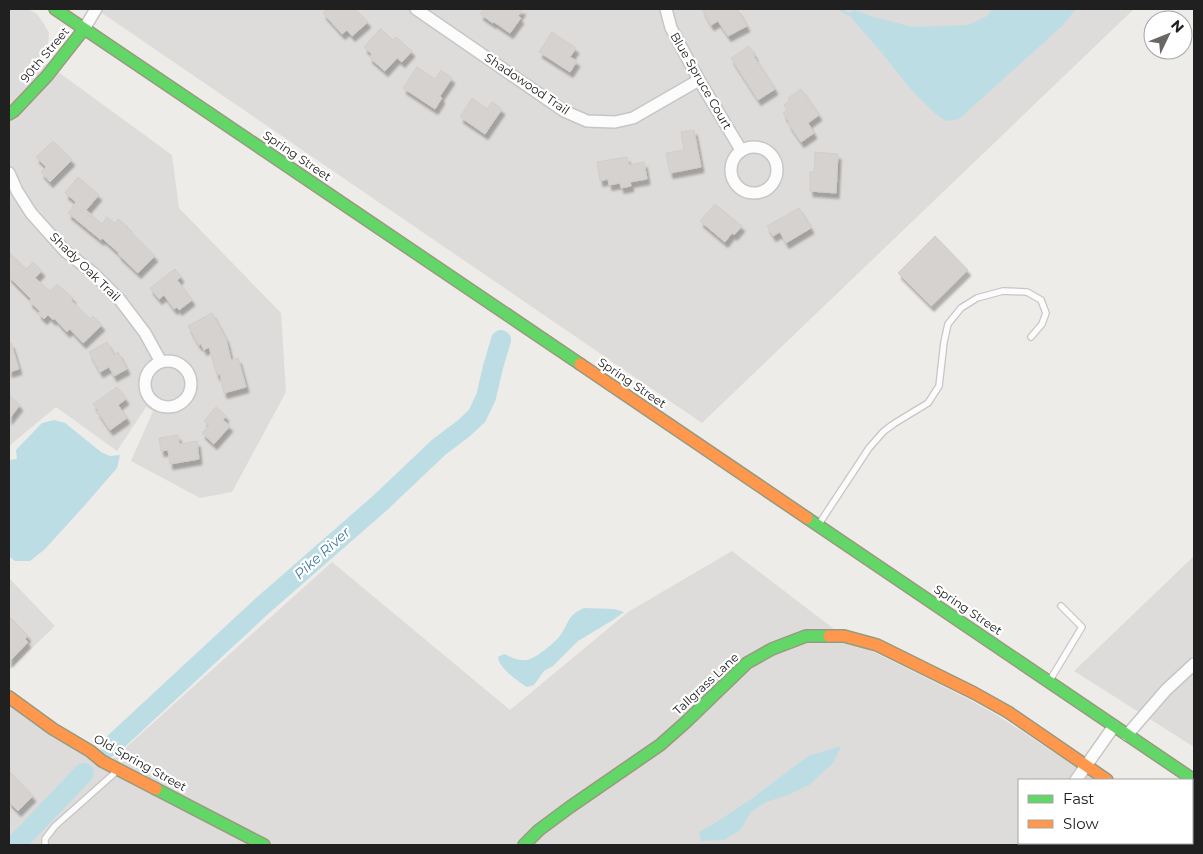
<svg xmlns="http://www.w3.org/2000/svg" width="1203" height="854" font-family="Montserrat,sans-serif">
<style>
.residential{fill:#dddcda}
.water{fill:#bbdde3}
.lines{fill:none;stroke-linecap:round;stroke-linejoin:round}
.stream{stroke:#bbdde3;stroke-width:3}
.river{stroke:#bbdde3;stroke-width:20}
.building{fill:#d5d2d0;stroke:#d1cdca;filter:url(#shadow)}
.lane-casing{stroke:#c7c6c5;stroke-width:8}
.street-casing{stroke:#c7c6c5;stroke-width:14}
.fast-casing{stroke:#99997f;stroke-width:14}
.slow-casing{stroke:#99997f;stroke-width:14}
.lane{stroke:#fcfcfc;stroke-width:5.5}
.street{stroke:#fcfcfc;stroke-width:11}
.fast{stroke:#63d668;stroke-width:11}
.slow{stroke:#ff974d;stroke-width:11}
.labels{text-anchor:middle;stroke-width:4.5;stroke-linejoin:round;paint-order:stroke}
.street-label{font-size:12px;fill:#202020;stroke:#fff}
.water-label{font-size:14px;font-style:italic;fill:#4279a4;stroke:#fff}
</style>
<defs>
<filter id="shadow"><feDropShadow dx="3" dy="5.5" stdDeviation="1" flood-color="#0004"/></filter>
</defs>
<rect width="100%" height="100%" fill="#eeece9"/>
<!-- residential -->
<path class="residential" d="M9,9H28L37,14L44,24L49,33L48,43L39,58L172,155L179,208L281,313L286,392L232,492L200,498L131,461L153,411L146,407L117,451L56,407L9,446Z
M96,9H1134L702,423Z
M732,551L855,645L872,651L966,698L997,715L1095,780H1019V843H1188L1192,845H9V704L103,768L332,562L510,710L628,612Z
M1194,556V747L1074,671Z
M9,578L55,626L9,670Z"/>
<!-- water -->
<path class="water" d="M993,9H1076L1062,26L959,119L946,121L932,111L908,86L882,53L848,14L855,10L874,17L912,27L968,25L987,16Z
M54,420L65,423L101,452L110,456L120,455L117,468L85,505L45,549L30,561H15L9,556V460L17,459L16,450L42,423Z
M584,608L614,609L624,612L613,620L578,641L553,666L544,671L534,685L527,687C517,681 499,668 498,657L504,654C510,657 519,661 527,660C536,658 553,644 559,637C570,623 566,616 584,608Z
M841,746L833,763L809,785L788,795L766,802L751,812L740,830L724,840L701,841L699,832L717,822L750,800L808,756Z"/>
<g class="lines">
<!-- stream -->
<path class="stream" d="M840,9L848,14"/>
<!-- river -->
<path class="river" d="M110,747L262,606L380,503L439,447L463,429L477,416L486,397L493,367L501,340
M15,845L84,773"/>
</g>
<!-- building -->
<path class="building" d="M328,9H355L368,22L352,36L347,30L342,34L323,13Z
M484,9H523L518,16L521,18L510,33L494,22L493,23L480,14Z
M702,9H737L747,26L728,36L718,21L711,25Z
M381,28V29L393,40L396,37L412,51L402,62L397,58L385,71L369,57L372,54L364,47Z
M552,32L576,48L570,57L577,61L570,72L539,52Z
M749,46L755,56L754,57L775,89L758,100L731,58Z
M417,67L435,79L441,70L452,78L440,96L442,98L435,109L403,88Z
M801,89L819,115L808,123L814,133L801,142L788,123L789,122L783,113L787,110L784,105L790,100L788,98Z
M472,98L487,109L492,102L502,109L485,134L460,117Z
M694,130L701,167L670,173L666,153L684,150L681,132Z
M53,141L72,160L50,182L41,172L46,167L36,157Z
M815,152L838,154L836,193L810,191V172H814Z
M627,157L629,165L644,162L647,179L630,182L631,186L621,188L620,183L609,185L608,179L600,181L597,162Z
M78,177L99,195L86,210L102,224L107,217L115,224L118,219L128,227L127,228L155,256L138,273L118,254L119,253L102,238L101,240L68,213L76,202L65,193Z
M715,204L742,226L734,235L732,233L725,242L700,221Z
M799,208L811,228L786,243L780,232L773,236L767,226Z
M935,236L968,270L931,306L898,273Z
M9,252L26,269L33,262L42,271L35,278L50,291L57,284L73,298L71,300L90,319L93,316L102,325L83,343L70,329L67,332L54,318L53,320L48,315L44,319L38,313L40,311L29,301L31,299L9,277Z
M175,269L181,277L177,280L192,300L179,310L177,307L174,309L164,295L159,299L150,288Z
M212,313L226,339L231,360L238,358L246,387L224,393L220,374L217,375L209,347L204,350L201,344L199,345L188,326Z
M107,342L114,355L118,352L127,369L114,376L109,367L100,372L89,352Z
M9,343H11L19,369L9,372Z
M117,387L126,399L118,405L127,418L110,430L97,411L98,410L93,404Z
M9,395L20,405L9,419Z
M216,407L226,416L223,420L230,426L214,444L202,433L209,425L204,421Z
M178,435L179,444L197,441L199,459L170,464L168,450L161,451L159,438Z
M9,616L28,636L25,639L28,642L9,662Z
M9,771L33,796L18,811L9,802Z"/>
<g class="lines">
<defs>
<path id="lane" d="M819,524L869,448L884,431L895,423L928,403L939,386L944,342L948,324L961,308L977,298L1003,291L1027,292L1041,300L1046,313L1042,324L1031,337
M1050,680L1082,627L1061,606
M45,845V839L55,826L117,771"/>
<path id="street" d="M416,9L564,111L587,121L615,122L633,118L699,80
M666,9L671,28L699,80L741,150
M84,29L96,9
M731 170a23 23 0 1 1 46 0a23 23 0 1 1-46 0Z
M9,173L17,191L31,213L66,252L92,272L120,300L145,333L161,362
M145 384a23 23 0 1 1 46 0a23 23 0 1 1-46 0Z
M1127,735L1166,690L1194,664
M1076,780L1114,726
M1192,838L1194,840
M1031,845L1033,843"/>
<path id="fast" d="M55,9L580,364
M9,114L14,111L47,76L84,29
M807,518L1194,780
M156,789L264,845
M524,845L539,830L570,807L660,745L686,722L747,663L772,649L806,636H829"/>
<path id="slow" d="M580,364L807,518
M829,636H844L877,645L974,693L1008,712L1107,780
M9,697L53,729L90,751L102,761L156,789"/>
</defs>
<!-- lane casing -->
<use href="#lane" class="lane-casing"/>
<!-- street casing -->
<use href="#street" class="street-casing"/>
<!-- fast casing -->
<use href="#fast" class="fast-casing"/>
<!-- slow casing -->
<use href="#slow" class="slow-casing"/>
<!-- lane -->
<use href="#lane" class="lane"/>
<!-- street -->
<use href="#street" class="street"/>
<!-- fast -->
<use href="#fast" class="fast"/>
<!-- slow -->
<use href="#slow" class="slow"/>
</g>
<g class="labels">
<!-- street labels -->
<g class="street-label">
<text transform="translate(45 55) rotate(-50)" y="4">90th Street</text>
<text transform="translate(701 81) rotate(60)" y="4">Blue Spruce Court</text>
<text transform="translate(527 84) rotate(34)" y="4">Shadowood Trail</text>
<text transform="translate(297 156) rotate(34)" y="4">Spring Street</text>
<text transform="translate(85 267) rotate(44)" y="4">Shady Oak Trail</text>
<text transform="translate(632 383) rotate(34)" y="4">Spring Street</text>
<text transform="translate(968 610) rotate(34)" y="4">Spring Street</text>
<text transform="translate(706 684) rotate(-43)" y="4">Tallgrass Lane</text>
<text transform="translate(140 763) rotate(29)" y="4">Old Spring Street</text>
</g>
<!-- water labels -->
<g class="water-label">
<text transform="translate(322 553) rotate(-42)" y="5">Pike River</text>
</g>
</g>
<!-- border -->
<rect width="1203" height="854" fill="none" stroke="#202020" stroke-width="20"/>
<!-- legend -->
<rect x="1018" y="779" width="175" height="65" fill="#ffffff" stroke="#a6a6a6"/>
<rect x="1028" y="795" width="25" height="8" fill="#63d668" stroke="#a6a6a6"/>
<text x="1063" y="804" font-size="15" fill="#202020">Fast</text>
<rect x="1028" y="820" width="25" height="8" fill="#ff974d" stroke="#a6a6a6"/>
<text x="1063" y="829" font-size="15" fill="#202020">Slow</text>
<!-- north arrow -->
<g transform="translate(1168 35) rotate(47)"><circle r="24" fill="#ffffff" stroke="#a6a6a6"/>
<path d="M0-4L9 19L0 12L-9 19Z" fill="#686766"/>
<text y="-8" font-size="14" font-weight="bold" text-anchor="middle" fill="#202020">N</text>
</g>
</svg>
